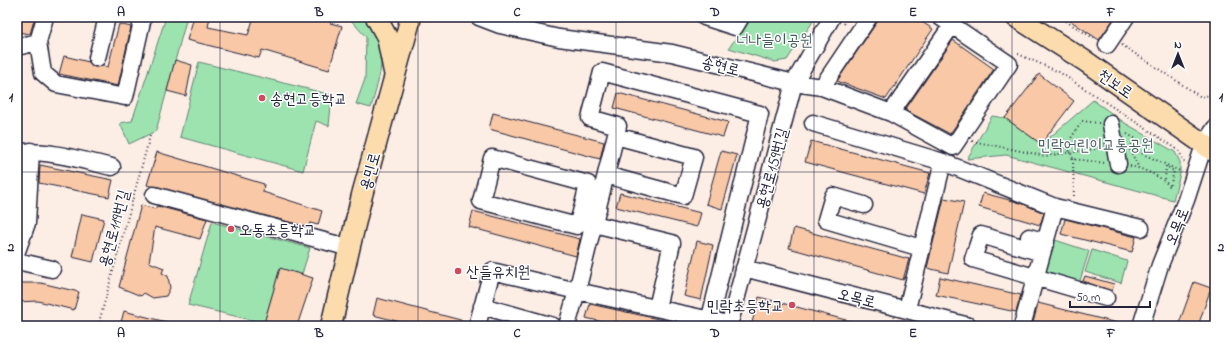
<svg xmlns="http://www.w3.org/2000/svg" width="1232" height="343" font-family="'Indie Flower','Poor Story',sans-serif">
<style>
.green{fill:#9de3af;stroke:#608275}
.building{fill:#f8c8a7;stroke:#22223b}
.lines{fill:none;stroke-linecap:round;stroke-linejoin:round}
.minor-casing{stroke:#22223b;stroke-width:19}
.major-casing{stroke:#22223b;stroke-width:23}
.path{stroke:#22223b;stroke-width:2;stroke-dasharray:1 3;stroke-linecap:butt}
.minor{stroke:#fff;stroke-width:16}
.major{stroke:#fcdcac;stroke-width:20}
.grid{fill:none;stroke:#22223b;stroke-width:1;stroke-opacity:0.55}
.poi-dot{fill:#d1495b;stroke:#fff;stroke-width:1.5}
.labels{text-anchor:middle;stroke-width:3;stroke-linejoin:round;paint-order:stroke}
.park-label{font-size:16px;fill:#475c5e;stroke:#fff}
.street-label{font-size:16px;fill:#22223b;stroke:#fff}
.poi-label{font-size:16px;fill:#22223b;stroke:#fff;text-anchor:start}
.neatline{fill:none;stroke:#22223b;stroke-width:1.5}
.grid-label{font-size:13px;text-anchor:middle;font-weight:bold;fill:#22223b}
</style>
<rect width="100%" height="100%" fill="#fdeee5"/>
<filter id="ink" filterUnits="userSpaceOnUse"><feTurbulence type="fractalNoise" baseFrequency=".025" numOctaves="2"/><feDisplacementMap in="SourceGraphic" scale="8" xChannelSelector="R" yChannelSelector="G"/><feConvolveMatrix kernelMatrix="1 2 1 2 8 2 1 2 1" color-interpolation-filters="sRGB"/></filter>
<g filter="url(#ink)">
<!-- green -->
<path class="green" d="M166,17H187L156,131L129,144L120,123L132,121Z
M348,17H365C393,40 379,78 371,108L356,104L365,79L366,37Z
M750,17H816L787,60L775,62L729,48Z
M199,62L332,95L329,126L316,121L303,171L180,137Z
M1093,100L1125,123L1175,152L1180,162V174L1173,200L1006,155L967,159L992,116L1005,118L1042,144Z
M212,222L310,248L302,274L280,269L264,323L188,305Z
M1052,239L1089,251L1079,284L1041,273Z
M1092,250L1127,261L1121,283L1085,272Z"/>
<!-- building -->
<path class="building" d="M17,17H35L30,34L17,32Z
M194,17H210L208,27L248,35L254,17H276L291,20L292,17H331L330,23L342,26L329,70L262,50L259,58L187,40Z
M878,17H914L933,29L886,99L837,81L877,22Z
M1065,17H1115L1099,40Z
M119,24L131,27L118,86L59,74L64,56L89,62L94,67L102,66L108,67Z
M953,40L994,69L950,134L905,110Z
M175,60L192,65L186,96L167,91Z
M1039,74L1074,101L1041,144L1005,118Z
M618,93L728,122L723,137L614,108Z
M493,113L604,142L600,159L489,129Z
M811,141L930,173L924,194L805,162Z
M721,151L737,155L722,209L706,204Z
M157,152L264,184L263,192L322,211L318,225L310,223L308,227L147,185Z
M40,165L113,180L109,197L39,183Z
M620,193L701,213L697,227L616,207Z
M983,193L1021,203L1044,213L1040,225L979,207Z
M944,198L964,202L948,273L927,268Z
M141,205L155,209L157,206L207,219L200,239L155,227L149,262L164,268L162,273L168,276L170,288L166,296L153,298L144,293L141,296L119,287Z
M473,211L580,239L576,256L469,227Z
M82,214L104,219L93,262L72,257Z
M1065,219L1136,237L1132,252L1061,234Z
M794,228L909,259L903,280L789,248Z
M697,241L713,245L701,300L684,296Z
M280,268L313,278L297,326H273L264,323Z
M1085,276L1114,284L1112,291L1083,281Z
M940,277L1021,295L1016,312L936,295Z
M1194,282L1211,288L1198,326H1178Z
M17,283H41L79,292L74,310L38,301L17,302Z
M759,297L857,323V326H751Z
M377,298L468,322V326H416L373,315Z
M1038,303L1117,323L1116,326H1046L1033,323Z
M590,304L676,323L675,326H619L586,318Z
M124,311L170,323V326H120Z"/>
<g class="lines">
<defs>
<path id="minor" d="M45,17L38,42L43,73L56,84L125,97L143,17
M479,17L500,25L559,38L672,53L794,83L822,87L891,113L953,147L1009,64L940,17
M704,17L735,27L741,17
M1107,45L1126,17
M17,47L38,42
M97,58L107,17
M822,87L869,17
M891,113L952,25
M813,123L943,162L1055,207L1022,326
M1111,124L1118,164
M17,152C49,150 81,160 112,167
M606,175L683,196L694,157L616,136
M154,195L350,248
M583,205L588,184L492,158L481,201L577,226L583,205L598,209
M864,205L833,196L826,220L921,248
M1055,207L1141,228
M594,224L672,243L657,308
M1029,237L1046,242
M17,251L27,223L31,151
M1042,253L981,235L973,259L1106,298
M17,261L52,269
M744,268L969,326
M482,306L553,326
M907,309L943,162
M477,326L492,271L577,291L618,126L590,118L602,72L760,114L708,326
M567,326L577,291L720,322
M729,326L794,83L832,17
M1141,326L1160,265L1186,200L1204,145L1215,128"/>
<path id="major" d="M376,17L387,37L394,72
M1016,17L1085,61L1215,152
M331,326L362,195L411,17"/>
</defs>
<!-- minor casing -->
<use href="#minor" class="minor-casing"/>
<!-- major casing -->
<use href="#major" class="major-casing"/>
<!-- path -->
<path class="path" d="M1059,17L1095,39
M844,24L849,17
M1122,45L1201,97L1210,95L1215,87
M1018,54L1059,72L1171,145L1179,151L1184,162
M1099,123L1082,121L1066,146L1071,153L1073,159L1106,163
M1127,134L1138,140L1128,147L1182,172
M972,141L1045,156L1102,148
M1130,150L1139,168
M1073,159L1074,198
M1130,166C1144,169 1161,176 1170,187L1174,171L1166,166L1165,180
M1211,176H1215
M98,326L150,136"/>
<!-- minor -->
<use href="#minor" class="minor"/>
<!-- major -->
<use href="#major" class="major"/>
</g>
</g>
<!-- grid -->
<path class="grid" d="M220,17V326M418,17V326M616,17V326M814,17V326M1012,17V326M17,172H1215"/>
<!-- markers -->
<g class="poi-dot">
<circle cx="262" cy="98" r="4"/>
<circle cx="231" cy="229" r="4"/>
<circle cx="458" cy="271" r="4"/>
<circle cx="792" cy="305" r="4"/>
</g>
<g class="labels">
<!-- park labels -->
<g class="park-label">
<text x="774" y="45">너나들이공원</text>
<text x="1096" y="150">민락어린이교통공원</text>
</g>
<!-- street labels -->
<g class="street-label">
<text transform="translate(721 65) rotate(14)" y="6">송현로</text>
<text transform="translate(1116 83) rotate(35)" y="6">천보로</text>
<text transform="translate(771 168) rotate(-75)" y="6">용현로159번길</text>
<text transform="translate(369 171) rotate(-74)" y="6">용민로</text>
<text transform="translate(1176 226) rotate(-68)" y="6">오목로</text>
<text transform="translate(113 228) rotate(-75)" y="6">용현로119번길</text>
<text transform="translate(857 297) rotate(14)" y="6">오목로</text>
</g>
<!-- poi labels -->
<g class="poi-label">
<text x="270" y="104">송현고등학교</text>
<text x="239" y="235">오동초등학교</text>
<text x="466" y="277">산들유치원</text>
<text x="784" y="311" text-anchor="end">민락초등학교</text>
</g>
</g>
<!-- margin -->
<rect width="1232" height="343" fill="none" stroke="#fff" stroke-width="44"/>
<!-- north arrow -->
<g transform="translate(1178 54)" stroke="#ffffff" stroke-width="3" paint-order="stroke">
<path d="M0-3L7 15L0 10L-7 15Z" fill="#22223b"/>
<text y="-6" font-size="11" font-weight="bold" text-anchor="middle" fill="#22223b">N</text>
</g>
<!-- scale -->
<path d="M1070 301v6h80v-6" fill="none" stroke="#22223b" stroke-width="2"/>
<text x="1076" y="301" font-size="12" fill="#22223b" stroke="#ffffff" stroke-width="3" paint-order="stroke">50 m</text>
<rect x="22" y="22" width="1188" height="299" class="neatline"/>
<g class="grid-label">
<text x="121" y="16">A</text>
<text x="319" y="16">B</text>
<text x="517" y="16">C</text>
<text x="715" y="16">D</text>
<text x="913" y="16">E</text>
<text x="1111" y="16">F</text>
<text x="11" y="101">1</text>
<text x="1221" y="101">1</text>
<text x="11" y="251">2</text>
<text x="1221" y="251">2</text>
<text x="121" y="337">A</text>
<text x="319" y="337">B</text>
<text x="517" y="337">C</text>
<text x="715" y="337">D</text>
<text x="913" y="337">E</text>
<text x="1111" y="337">F</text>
</g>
</svg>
